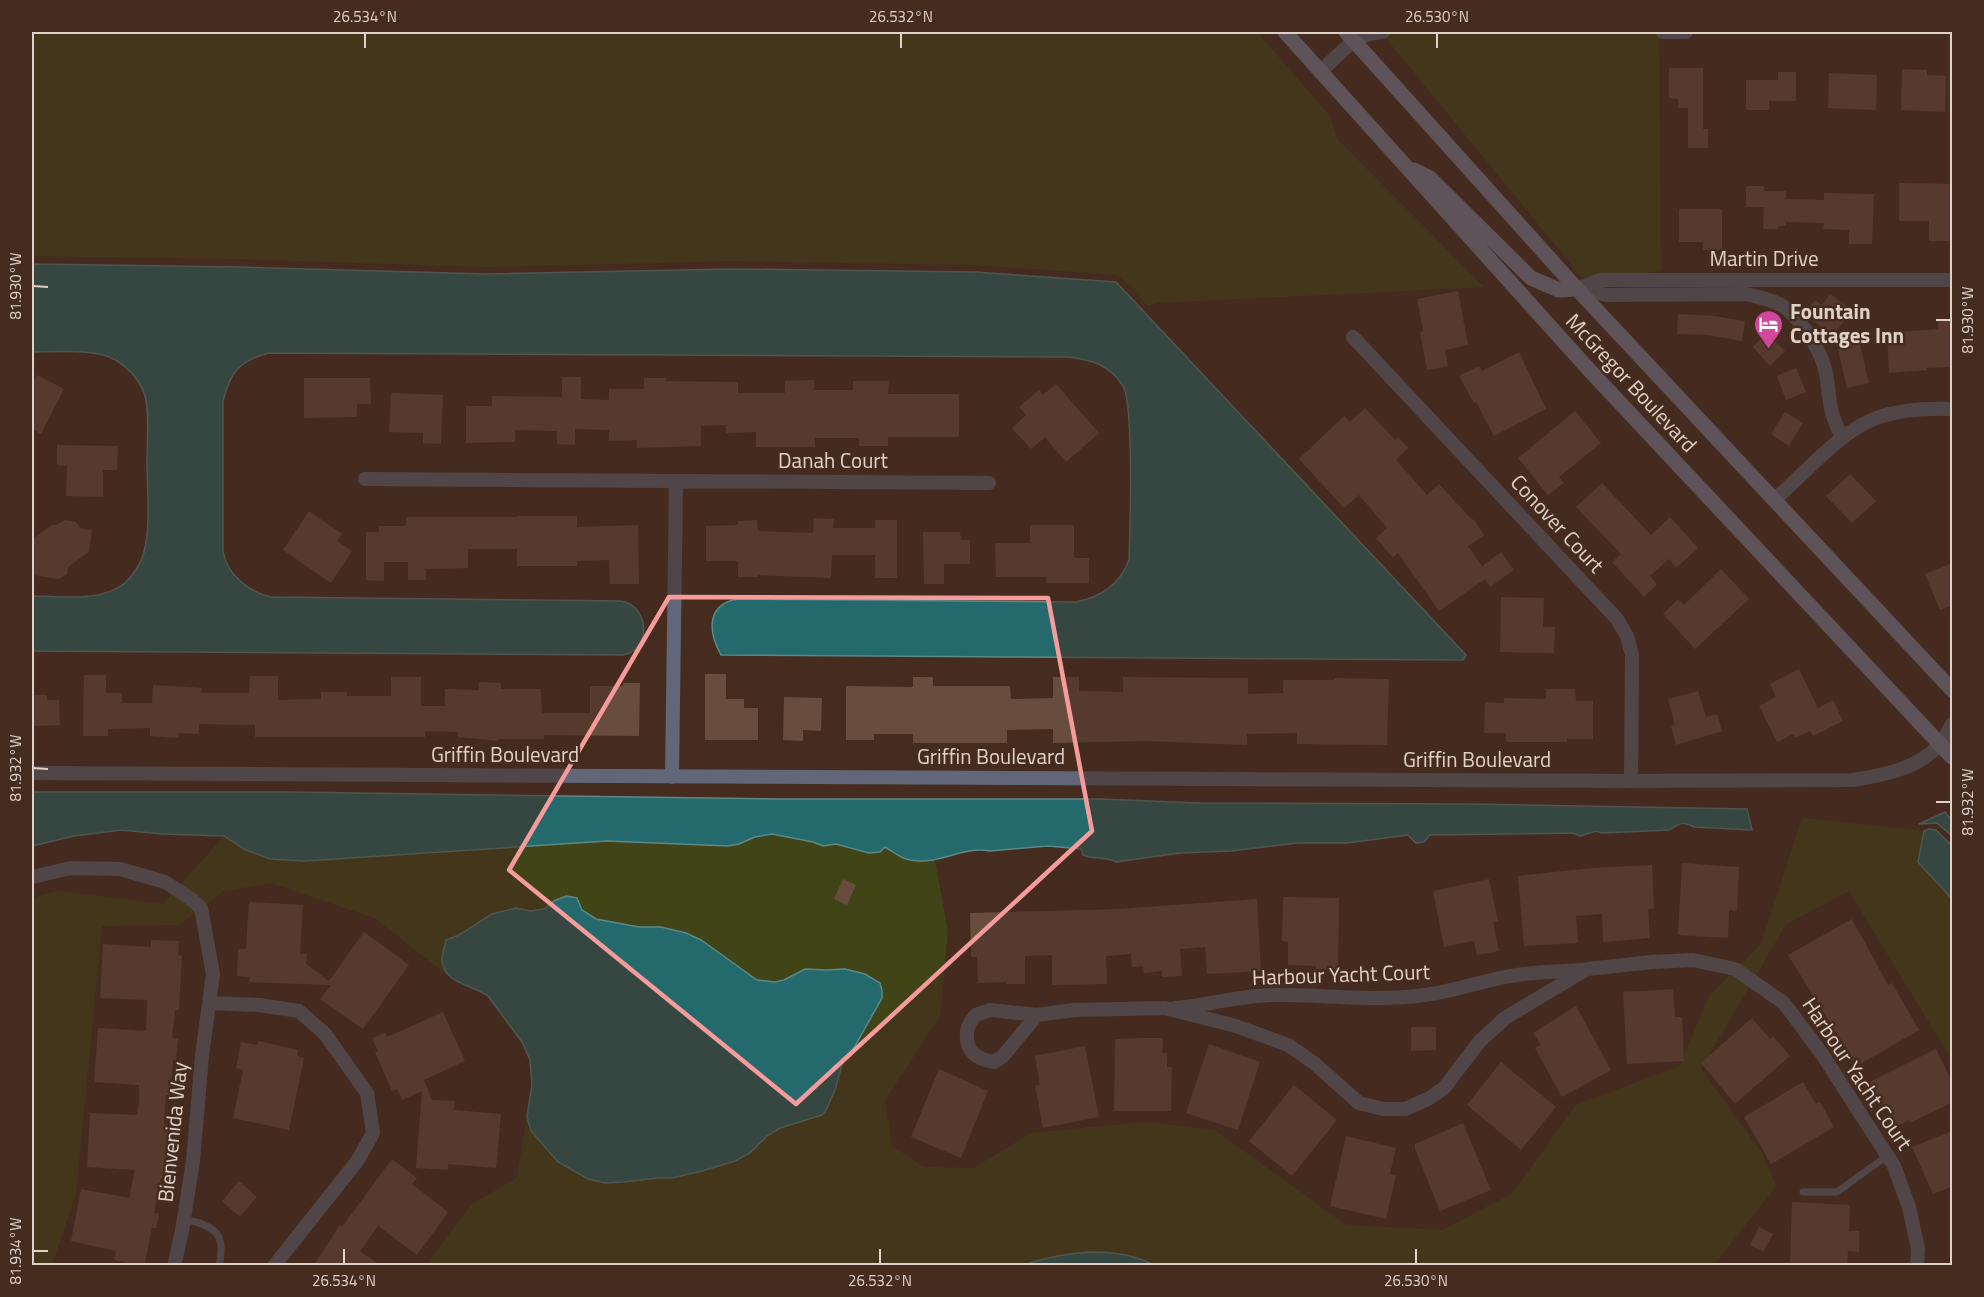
<svg xmlns="http://www.w3.org/2000/svg" width="1984" height="1297" font-family="'Titillium Web',sans-serif">
<style>
.green{fill:#414417}
.water{fill:#24696c;stroke:#5d8888;stroke-width:1.5}
.building{fill:#684c3e}
.lines{fill:none;stroke-linecap:round;stroke-linejoin:round}
.service{stroke:#616679;stroke-width:7}
.minor{stroke:#616679;stroke-width:14}
.secondary{stroke:#7b83a1;stroke-width:15}
.marked{fill:none;stroke:#f59b9c;stroke-width:4.5;stroke-linejoin:round}
.ticks{fill:none;stroke:#e1d0c8;stroke-width:2}
.labels{text-anchor:middle;stroke-width:5;stroke-linejoin:round;paint-order:stroke}
.street-label{font-size:21px;fill:#e1d0c8;stroke:#452c1f}
.poi-label{font-size:21px;font-weight:bold;fill:#e1d0c8;stroke:#452c1f;text-anchor:start}
.neatline{fill:none;stroke:#e1d0c8;stroke-width:2}
.ticks-label{font-size:15px;text-anchor:middle;fill:#e1d0c8}
</style>
<rect width="100%" height="100%" fill="#452c1f"/>
<!-- green -->
<path class="green" d="M32,32H1257L1330,116L1337,139L1484,287L1157,303L1148,306L1118,275L975,265L732,261L486,267L240,259L32,256Z
M1381,32H1659L1661,271L1584,280Z
M1947,32H1952V275L1949,274Z
M1802,818L1924,831C1937,826 1944,838 1952,846V1060L1849,891L1786,924L1701,1069L1762,1153L1776,1186L1714,1265H426L471,1205L517,1178L532,1085L530,1060L522,1042L488,996L480,991L457,983L375,918L271,883L223,891L179,925L102,926L76,1193L52,1265L32,1266V898L58,891L163,904L224,836L246,850L270,859L305,861L607,841L728,846L739,844L755,837L772,834L813,842L823,846L836,844L852,849L885,847L905,859L935,861L948,932L940,1016L885,1100L892,1146L924,1167L974,1168L1031,1133L1146,1122L1215,1130L1346,1225L1442,1230L1512,1194L1576,1105L1680,1066L1709,996L1761,944Z"/>
<!-- water -->
<path class="water" d="M32,264L240,267L486,274L732,269L975,272L1116,282L1466,655L1463,660L721,655C708,632 706,604 738,599L1076,602C1101,597 1120,584 1129,560C1130,533 1134,404 1123,386C1110,365 1092,360 1069,357L269,353C239,361 230,372 223,401V551C227,575 249,592 271,597L621,601C650,606 652,651 622,655L32,651V596C61,596 100,603 125,583C134,574 141,565 144,552C151,524 147,490 147,461C147,440 150,416 145,396C141,382 130,369 117,361C98,348 55,352 32,352Z
M32,792H289L776,799H1100L1200,803L1469,804L1747,809L1752,830L1694,827C1684,821 1679,823 1670,830L1602,833L1596,831L1580,836L1573,833L1430,835L1424,842L1416,843L1408,835L1347,843H1298L1231,851L1180,853L1116,862C1106,856 1094,860 1083,855L1081,849L1048,846L990,851C962,845 936,868 906,859C899,857 892,851 885,847L880,852L869,853L836,844L823,846L813,842L772,834L755,837L739,844L728,846L607,841L305,861L270,859L246,850L224,836L162,834L121,830L74,836L32,846Z
M1945,812L1952,821V836L1937,823L1919,824Z
M1929,829L1936,830L1952,846V899L1918,862L1924,831Z
M566,896L577,898L582,910L596,919L639,927H661L686,933L701,940L757,980L775,982L784,980L805,969L826,970L845,969L865,974L880,983L882,990V998L851,1053L843,1061L835,1090L826,1110L822,1115L780,1128L767,1136L750,1153L735,1161L702,1171L672,1178H657L624,1182L605,1183L588,1179L558,1162L531,1131L527,1117L532,1085L530,1060L522,1042L488,996C473,985 442,983 442,959C442,953 445,946 446,940L459,935L492,914L516,908L531,911L544,909L554,901Z
M1089,1252C1110,1252 1135,1254 1153,1265H1024C1045,1257 1066,1254 1089,1252Z"/>
<!-- building -->
<path class="building" d="M1669,68H1703V129H1708V148H1688V108H1678V99L1669,98Z
M1902,69L1927,70V75L1946,76L1945,112L1901,110Z
M1778,72H1796V101H1769V110H1746V80H1778Z
M1829,73L1877,75L1876,110L1828,108Z
M1899,183L1950,184V241H1929V221H1899Z
M1746,186H1764V191H1786V199L1824,200V193L1874,194L1872,244H1849V230L1823,229L1824,223L1786,222V226H1778V229H1763L1764,207H1746Z
M1679,209H1722V250H1703V242H1679Z
M1458,291L1468,345L1445,350L1448,366L1427,370L1420,332L1423,331L1417,299Z
M1830,294L1852,310L1833,336L1804,314L1815,300L1822,305Z
M1678,314L1714,316L1745,321L1742,341L1709,335L1677,334Z
M1938,319H1953V367L1926,368L1927,370L1889,373L1887,333L1938,329Z
M1857,331L1869,383L1847,388L1835,336Z
M1767,332L1785,351L1770,366L1753,347Z
M1519,352L1546,409L1494,436L1476,402L1474,403L1459,376L1479,366L1482,371Z
M1796,368L1806,392L1786,400L1777,376Z
M37,375L64,389L41,434L32,429V385Z
M562,377H581V399L609,400V389H644V378H666V381L738,382V393H785V381L814,380V390H853V381H889L888,394H959V437H888V446H859V438H815V447H756V432L726,433V425L701,426V446L637,448V440L609,441V430L575,429V445L557,444V431L515,430V442L466,443V406H492V396L562,397Z
M304,378H370L371,404H357V417L304,418Z
M1056,384L1099,433L1066,462L1045,437L1031,449L1012,428L1026,415L1019,407L1039,390L1043,395Z
M391,393L443,395L441,444L423,443V433L389,432Z
M1365,408L1395,440L1398,437L1408,448L1396,460L1427,495L1439,484L1472,520L1473,519L1484,535L1468,546L1482,566L1501,552L1514,570L1490,587L1485,579L1439,611L1398,553L1393,558L1376,538L1387,528L1359,495L1344,508L1299,459L1344,416L1350,422Z
M1575,411L1601,443L1559,477L1564,483L1548,495L1518,458Z
M1785,412L1803,423L1789,446L1771,434Z
M57,445L118,446L117,470H103V497L66,496L67,466L57,465Z
M1850,474L1876,501L1852,523L1826,496Z
M1602,483L1651,535L1670,517L1698,548L1676,568L1669,559L1650,576L1657,584L1644,597L1612,562L1621,554L1576,507Z
M309,511L342,534L337,541L352,551L331,583L283,550Z
M517,516H577V527L638,525L639,584H610L609,560L577,561V566H517V549H468V568L426,569V580H408V562H384V581L366,580V532H379V526H406V517H517Z
M814,518L834,519L833,528H875V520H897V578H875V555H832L831,578L758,575V577H738V561H706V526L738,525V521L757,520L758,531L813,533Z
M65,520L76,522L81,529L92,530L89,552L68,567L67,574L59,579L32,575V539L52,525H57Z
M1030,525H1074V558H1089V583H1046V577H996L995,543H1030Z
M923,532H960L961,540H970V564H944V584H924Z
M1953,563V605L1940,610L1925,574Z
M1721,569L1749,599L1695,649L1663,614L1678,599L1684,605Z
M1501,597L1544,598L1543,627H1555L1554,653L1500,652Z
M1799,669L1818,708L1833,700L1843,721L1813,736L1810,731L1795,738L1793,734L1777,742L1759,706L1776,697L1770,684Z
M705,674H726V699H744V708H758V740H705Z
M84,675H106V693H122V703H152L153,685L202,688L201,693H249L250,676H278V700L321,699V692H347V696H391V677H421V706H445V689L479,690V682L501,683V689H541L542,713H590V686H623V683H640L639,736L544,735V739H499V741L458,737V732L425,731V737H255V725L199,724V734L179,733L178,738L150,736V728L108,729V736H83Z
M913,677H933V686H1010L1011,699L1053,698V677H1079V691L1123,692V677L1248,678V694L1283,693V680H1334V678L1389,679L1387,745L1297,744V733L1247,734V745L1145,741L1053,743V729L1007,730V743H913V734H874V740H846V686L913,687Z
M1546,689H1575L1576,701H1593V739H1567V742H1506V733H1484L1485,702L1504,703V698L1546,699Z
M1698,691L1706,717L1717,714L1722,731L1676,745L1671,726L1675,725L1668,699Z
M32,695H47V700H59L60,725L32,726Z
M784,697L822,698L821,731L803,730V741L783,740Z
M1682,863L1739,867L1737,911L1729,910L1728,938L1678,935Z
M1652,865L1654,908L1648,909L1650,938L1603,942L1602,914L1576,916L1578,943L1524,946L1518,876L1592,868Z
M843,879L856,885L847,905L834,899Z
M1489,879L1498,921L1493,922L1499,951L1477,955L1474,941L1444,947L1433,891Z
M1283,897L1339,898L1338,970L1316,969V966L1288,965V942L1282,941Z
M1257,899L1261,971L1207,974L1205,947L1180,949L1182,976L1162,977V971L1144,973L1143,966L1132,967L1131,954L1106,956L1107,984L1052,985V955L1025,956V984H1006V982L978,983L977,957H971L970,913L1118,909Z
M249,902L303,905L300,954H307L306,964L329,981L364,932L409,965L363,1029L320,999L331,985L249,982L250,977L237,976L238,949H246Z
M1852,919L1888,985L1892,983L1919,1030L1857,1066L1788,955Z
M151,940L179,941L178,955L182,956L179,1010H175L172,1038L178,1039L176,1060H173L170,1095H166L164,1124L168,1125L165,1179H161L154,1213L159,1214L156,1228H152L144,1266H143L114,1260L116,1251L71,1241L81,1189L129,1198L135,1170L87,1167L90,1113L137,1115L139,1102V1085L94,1082L98,1028L146,1031L147,1000L100,998L103,944L151,947Z
M1673,989L1675,1017H1682L1684,1061L1627,1064L1623,992Z
M1576,1006L1611,1070L1562,1097L1535,1048L1541,1045L1533,1033Z
M443,1012L465,1061L424,1080L432,1100L455,1101L454,1110L501,1114L496,1168L448,1164V1170L416,1168L422,1091L402,1100L397,1089L392,1091L375,1052L378,1051L372,1038L385,1033L387,1037Z
M1752,1018L1770,1039L1773,1036L1790,1056L1735,1104L1701,1063Z
M1411,1027H1436V1050L1411,1051Z
M1141,1038H1163L1162,1053H1167V1067H1172L1171,1111H1114L1115,1039Z
M258,1041L298,1050L297,1056L304,1058L289,1130L233,1118L243,1070L236,1068L241,1042L257,1045Z
M1209,1044L1260,1062L1238,1130L1186,1113Z
M1085,1046L1099,1117L1043,1128L1035,1086L1040,1085L1035,1056Z
M1936,1049L1953,1084V1102L1910,1123L1909,1120L1895,1127L1886,1108L1883,1110L1870,1082Z
M1501,1062L1556,1107L1521,1150L1467,1105Z
M939,1069L988,1091L961,1158L911,1137Z
M1803,1082L1816,1104L1820,1102L1834,1127L1771,1164L1744,1117Z
M1294,1085L1337,1120L1292,1176L1249,1141Z
M1463,1123L1491,1190L1440,1211L1415,1149V1144Z
M1953,1131V1186L1933,1194L1912,1147Z
M1346,1136L1396,1148L1390,1174L1396,1175L1386,1219L1330,1206Z
M392,1159L417,1178L412,1184L448,1212L417,1255L378,1226L360,1251L381,1266H313L340,1225L342,1227Z
M239,1181L257,1197L240,1217L222,1201Z
M1792,1202L1850,1205L1849,1231H1859V1252L1848,1251L1847,1266H1790Z
M1759,1227L1773,1234L1763,1252L1750,1245Z"/>
<g class="lines">
<!-- service -->
<path class="service" d="M1803,1192H1837L1887,1156
M184,1219C214,1226 227,1232 219,1266"/>
<!-- minor -->
<path class="minor" d="M1663,32H1686
M1320,72C1339,55 1356,32 1383,32
M1577,289L1600,280H1952
M1577,289L1607,295L1746,294C1758,297 1770,299 1781,305C1798,315 1819,347 1824,366C1828,378 1828,390 1830,403C1831,415 1837,426 1842,438
M1353,337L1617,619L1627,636L1632,655L1631,781
M365,479L989,483
M1774,500C1806,473 1839,431 1879,417C1903,409 1928,408 1952,409
M32,773L1631,781L1853,780C1884,775 1918,769 1940,744C1945,739 1949,730 1952,724
M672,777L676,481
M32,877L71,868L120,869L165,882L191,899L201,908L213,974L202,1056L193,1161L182,1231L174,1266
M210,1003L259,1005L299,1011L325,1034L367,1093L373,1133L358,1160L274,1266
M1176,1008C1208,1005 1239,996 1271,995C1323,994 1374,1002 1425,995C1449,992 1469,985 1492,980C1521,972 1552,972 1582,970
M990,1010L1037,1015L1003,1056L994,1062C976,1059 965,1051 967,1031C968,1026 972,1018 976,1015C980,1013 986,1012 990,1010Z
M1037,1015L1074,1010L1165,1008L1236,1026L1288,1045L1314,1063L1359,1103L1383,1109H1405L1428,1099L1444,1088L1479,1042L1505,1018L1587,969L1652,962L1693,960L1735,969L1784,1003L1822,1054L1894,1166L1909,1207L1918,1249L1917,1266"/>
<!-- secondary -->
<path class="secondary" d="M1285,32L1592,373L1952,757
M1346,32L1577,289L1952,690
M1414,170L1430,178L1531,278L1559,290L1577,289"/>
</g>
<!-- marked area -->
<path d="M0 0H1984V1297H0ZM669,597L1048,598L1092,831L796,1104L509,870Z" fill="#452c1f" fill-opacity=".55" fill-rule="evenodd"/>
<path class="marked" d="M669,597L1048,598L1092,831L796,1104L509,870Z"/>
<!-- ticks -->
<path class="ticks" d="M365,48V33M901,48V33M1437,48V33M33,286L48,287M1936,320H1951M33,768L48,769M1936,802H1951M33,1251H48M344,1264V1249M880,1264V1249M1416,1264V1249"/>
<!-- icons -->
<defs>
<symbol id="hotel-pin" viewBox="-11 -11 22 30"><path d="M0 17L-7.5 6A9.5 9.5 0 1 1 7.5 6Z" fill="#d1479c" stroke="#452c1f"/><path d="M-6-4.5h1.5V1H6V5H4.5V3h-9V5H-6ZM-4 0a1.8 1.8 0 1 1 3.6 0ZM.5 0V-2.5h3Q6-2.5 6 0Z" fill="#fff"/></symbol>
</defs>
<g fill-rule="evenodd">
<use href="#hotel-pin" x="1752" y="308" width="33" height="45"/>
</g>
<g class="labels">
<!-- street labels -->
<g class="street-label">
<text x="1764" y="266">Martin Drive</text>
<text transform="translate(1631 383) rotate(47)" y="7">McGregor Boulevard</text>
<text x="833" y="468">Danah Court</text>
<text transform="translate(1557 524) rotate(47)" y="7">Conover Court</text>
<text x="505" y="762">Griffin Boulevard</text>
<text x="991" y="764">Griffin Boulevard</text>
<text x="1477" y="767">Griffin Boulevard</text>
<text transform="translate(1341 975) rotate(-2)" y="7">Harbour Yacht Court</text>
<text transform="translate(1857 1074) rotate(56)" y="7">Harbour Yacht Court</text>
<text transform="translate(173 1132) rotate(-84)" y="7">Bienvenida Way</text>
</g>
<!-- poi labels -->
<g class="poi-label">
<text x="1790" y="319">Fountain<tspan x="1790" dy="24">Cottages Inn</tspan></text>
</g>
</g>
<!-- border -->
<rect width="1984" height="1297" fill="none" stroke="#452c1f" stroke-width="66"/>
<rect x="33" y="33" width="1918" height="1231" class="neatline"/>
<g class="ticks-label">
<text x="365" y="22">26.534°N</text>
<text x="901" y="22">26.532°N</text>
<text x="1437" y="22">26.530°N</text>
<text transform="translate(16 286) rotate(-90)" y="5">81.930°W</text>
<text transform="translate(1968 320) rotate(-90)" y="5">81.930°W</text>
<text transform="translate(16 768) rotate(-90)" y="5">81.932°W</text>
<text transform="translate(1968 802) rotate(-90)" y="5">81.932°W</text>
<text transform="translate(16 1251) rotate(-90)" y="5">81.934°W</text>
<text x="344" y="1286">26.534°N</text>
<text x="880" y="1286">26.532°N</text>
<text x="1416" y="1286">26.530°N</text>
</g>
</svg>
